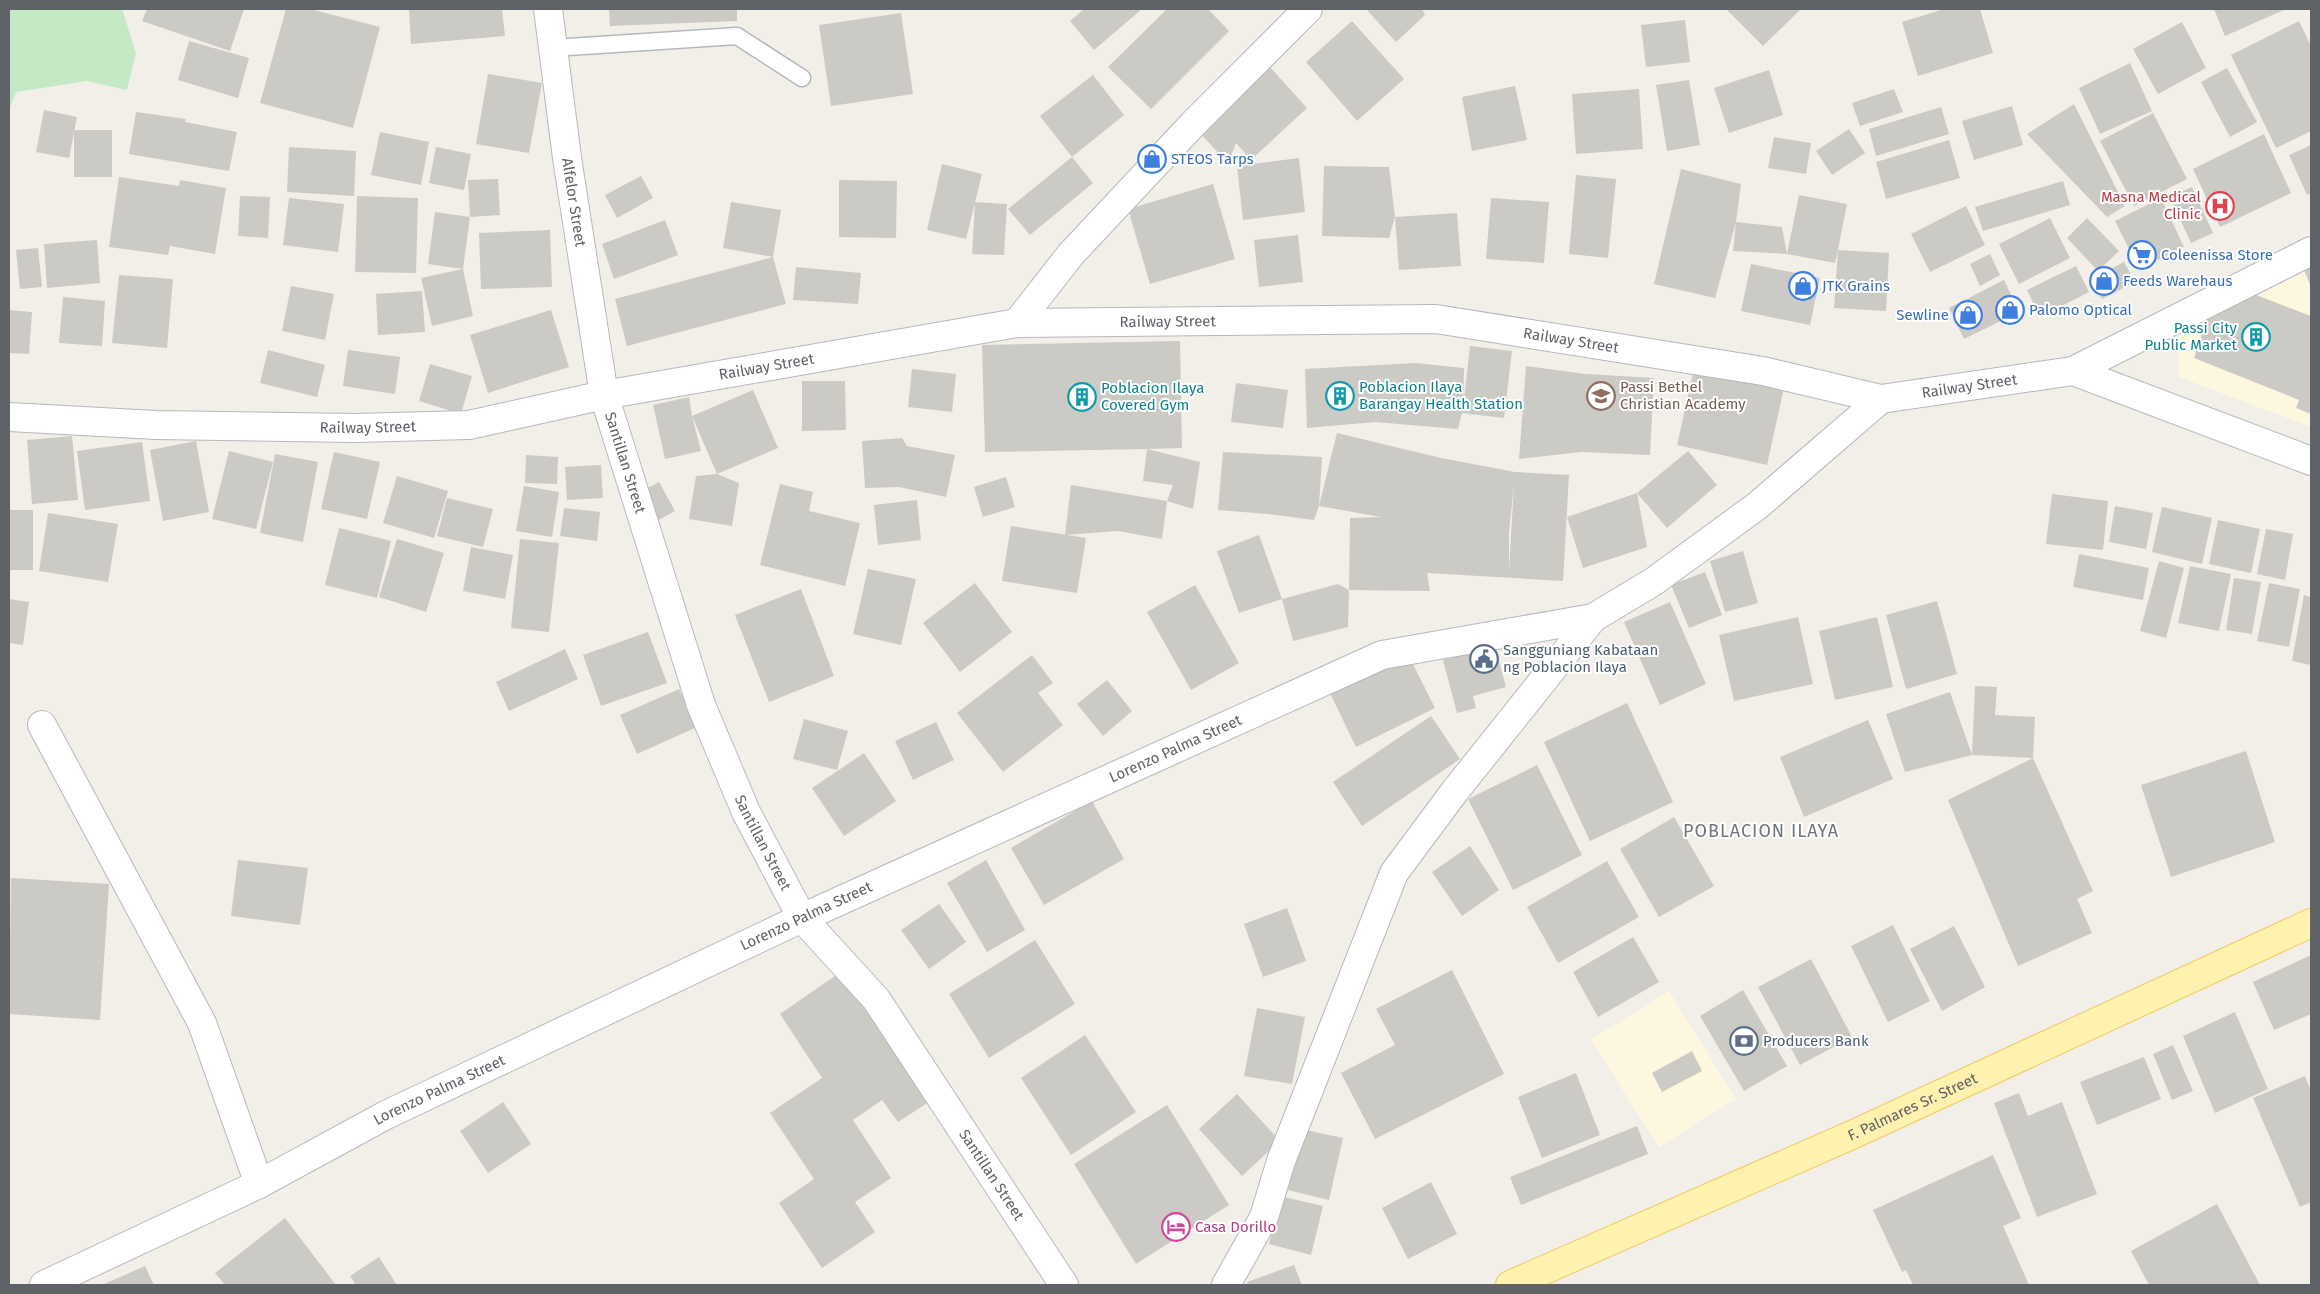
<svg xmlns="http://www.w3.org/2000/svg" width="2320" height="1294" font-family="'Fira Sans',sans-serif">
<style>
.commercial{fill:#fef7e0}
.green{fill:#c5e8c5}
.building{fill:#cccac5;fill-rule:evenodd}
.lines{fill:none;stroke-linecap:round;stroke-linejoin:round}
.service-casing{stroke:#b5b8bc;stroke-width:19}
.minor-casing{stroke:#b5b8bc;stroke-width:30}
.tertiary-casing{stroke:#b5b8bc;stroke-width:30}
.secondary-casing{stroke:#b6babf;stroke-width:30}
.primary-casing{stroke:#f2c960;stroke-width:30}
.service{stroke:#fff;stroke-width:16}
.minor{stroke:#fff;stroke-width:28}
.tertiary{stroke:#fff;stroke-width:28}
.secondary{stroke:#fff;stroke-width:28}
.primary{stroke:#fff2af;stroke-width:28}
.labels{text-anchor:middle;stroke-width:4;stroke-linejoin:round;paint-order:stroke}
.shop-label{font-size:15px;fill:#366cbe;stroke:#fff;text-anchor:start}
.health-label{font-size:15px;fill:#be3a42;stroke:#fff;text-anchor:end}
.street-label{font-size:15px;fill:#5f6368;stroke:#fff}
.culture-label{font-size:15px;fill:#0d838f;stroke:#fff;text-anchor:start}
.education-label{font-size:15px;fill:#785e54;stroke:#fff;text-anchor:start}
.service-label{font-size:15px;fill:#4e5e75;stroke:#fff;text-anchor:start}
.hotel-label{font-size:15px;fill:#b23c85;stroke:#fff;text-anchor:start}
.quarter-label{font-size:18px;letter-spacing:1px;fill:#70757a;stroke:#fff}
</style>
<rect width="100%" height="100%" fill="#f1efe8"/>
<!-- commercial -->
<path class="commercial" d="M2311,265V427L2179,377V329Z
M1669,991L1736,1099L1659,1147L1591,1040Z"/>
<!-- green -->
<path class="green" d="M9,9H122L136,53L127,90L87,81L16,92L9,110Z"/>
<!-- building -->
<path class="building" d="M147,9H244L230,51L142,21Z
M286,9H310L380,27L353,128L260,103Z
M409,9H502L505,36L411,44Z
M609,9H737V21L610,26Z
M1084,9H1142L1094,50L1070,21Z
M1167,9H1208L1229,31L1151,109L1108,67Z
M1366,9H1422L1425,15L1396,42Z
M1726,9H1801L1763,46Z
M1944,9H1980L1993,53L1918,76L1902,22Z
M2214,9H2286L2225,36Z
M901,13L913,94L831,106L819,25Z
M1685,20L1690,62L1646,67L1641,25Z
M1352,21L1404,79L1357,121L1306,62Z
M2299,21L2311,46V131L2276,148L2231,55Z
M2182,22L2206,68L2158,94L2133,49Z
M189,41L249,58L238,98L178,80Z
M2130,63L2152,111L2100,134L2079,88Z
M1270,67L1307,108L1251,160L1236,143L1229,161L1222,157L1200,133Z
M2227,68L2257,122L2230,137L2201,82Z
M1769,70L1783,115L1729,133L1714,88Z
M488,74L542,83L529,153L476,144Z
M1093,75L1124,115L1072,157L1040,116Z
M1689,80L1700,145L1667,151L1656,85Z
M1515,86L1527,140L1472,151L1462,97Z
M1639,89L1643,149L1576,154L1572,94Z
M1894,89L1903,112L1860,126L1852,103Z
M2074,104L2125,206L2107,217L2027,134Z
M2012,106L2023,145L1974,160L1962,121Z
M1941,107L1949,134L1876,156L1869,129Z
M44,110L77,117L69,158L36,152Z
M136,112L186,119L185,122L237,132L229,171L129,154Z
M2153,113L2187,179L2134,206L2100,141Z
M1849,129L1865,153L1832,175L1816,151Z
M74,130H112V177H74Z
M380,132L429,142L421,185L371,175Z
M2264,134L2291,193L2220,227L2193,169Z
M1774,137L1811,143L1806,174L1768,168Z
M1949,140L1960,178L1886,199L1876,162Z
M2311,145V193L2307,195L2289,155Z
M289,147L356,151L354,196L287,192Z
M436,147L471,154L464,190L429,183Z
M1072,157L1093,183L1030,235L1008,209Z
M1299,158L1305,212L1243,220L1237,166Z
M942,164L982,174L975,202L1007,204L1004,255L972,254L975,203L966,239L927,230Z
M1324,166L1389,167L1395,217L1389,238L1322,236Z
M1681,169L1741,184L1736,222L1715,298L1654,284Z
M1576,175L1616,179L1608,258L1569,254Z
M641,176L653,198L617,218L605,195Z
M119,177L179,186L180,180L226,188L215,254L170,246L168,255L109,247Z
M498,179L500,215L470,217L468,180Z
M839,180L897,181L896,238L839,237Z
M2063,181L2070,205L1983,231L1975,207Z
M1213,184L1235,259L1150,284L1128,209Z
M2192,187L2213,233L2191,243L2170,197Z
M1799,195L1847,204L1838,250L1889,253L1886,311L1834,308L1838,250L1835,263L1787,254Z
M240,196L270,197L268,238L238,236Z
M357,196L418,198L416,273L355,272Z
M289,198L344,204L338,252L283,245Z
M1491,198L1549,202L1544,263L1486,259Z
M2161,198L2184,247L2139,269L2115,221Z
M731,202L781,210L773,257L723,248Z
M1966,206L1985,245L1930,272L1911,234Z
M435,212L470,217L463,269L428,264Z
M1457,213L1461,266L1399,270L1395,217Z
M2050,218L2070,258L2019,284L1999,244Z
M2087,218L2119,251L2098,271L2067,238Z
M665,220L678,255L614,279L602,244Z
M1736,222L1782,227L1787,254L1733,251Z
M550,230L552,287L481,289L479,233Z
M1298,235L1303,282L1259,287L1254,240Z
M97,240L100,283L47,288L44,244Z
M38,248L42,287L20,289L16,250Z
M1990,254L2000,275L1980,286L1970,264Z
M773,257L786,304L627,346L615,299Z
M2311,261V287L2302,265Z
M2124,262L2135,282L2102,299L2092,279Z
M1751,264L1820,278L1810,325L1741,311Z
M2076,266L2089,292L2040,317L2027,290Z
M796,267L861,273L858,304L793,300Z
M463,269L473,316L432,326L421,278Z
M119,275L173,279L167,348L112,343Z
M2004,280L2019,312L1964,339L1949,308Z
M291,286L334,294L325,340L282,331Z
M422,291L425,332L378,335L376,294Z
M2246,291L2311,316V414L2296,408L2299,400L2194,358L2208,316Z
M63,297L105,301L102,346L59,343Z
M9,310L32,312L29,354L9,353Z
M551,310L569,367L488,393L470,335Z
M1180,341L1182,448L1147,449L1200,462L1193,509L1167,501L1173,485L1143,481L1147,449L985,452L982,345Z
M1470,346L1512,351L1504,418L1462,413L1458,429L1375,422L1307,428L1305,369L1415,363L1464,368L1463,409Z
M268,350L325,365L317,397L260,383Z
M348,350L400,357L395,394L343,386Z
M430,364L472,376L461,414L419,401Z
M1526,366L1585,374L1654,378L1650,455L1581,452L1519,459Z
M912,369L956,374L952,412L908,407Z
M1694,369L1784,388L1767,465L1677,445Z
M802,381H845L846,430L802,431Z
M1236,383L1288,390L1283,428L1231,422Z
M753,390L778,448L717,474L692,416Z
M689,397L692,416L701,451L665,459L653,405Z
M1337,433L1441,458L1515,472L1569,475L1563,581L1427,573L1430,591L1349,590L1350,518L1381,517L1319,506ZM1514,484L1509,570V532Z
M72,436L78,500L32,504L27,440Z
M902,438L907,446L955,455L946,497L899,487L865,488L862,441Z
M196,441L209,512L163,521L150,450Z
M142,442L150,501L85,510L77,451Z
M229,451L273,462L256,529L212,519Z
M1688,451L1717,485L1667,528L1637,493Z
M334,452L380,462L367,519L321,509Z
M1223,452L1322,457L1319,506L1314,520L1268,514L1218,510Z
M275,454L318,462L303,542L260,533Z
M526,455L558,457L557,484L525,483Z
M601,465L603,498L567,500L565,467Z
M717,474L739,483L732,526L689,519L696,476Z
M397,476L448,491L434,538L383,523Z
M1006,477L1015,507L983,517L974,487Z
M659,482L675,511L653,523L637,494Z
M780,484L813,492L809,511L860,523L845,586L760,565Z
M1071,485L1167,501L1162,539L1118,531L1065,535Z
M524,486L559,492L552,537L516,531Z
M1637,493L1647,547L1583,568L1567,517Z
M2052,494L2108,501L2103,550L2046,544Z
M447,498L493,509L483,547L437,536Z
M917,500L921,540L878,545L874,505Z
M2115,506L2153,513L2146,549L2109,542Z
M2162,507L2212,518L2202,564L2152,552Z
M564,508L600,512L597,541L560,536Z
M9,510H33V570H9Z
M48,513L118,524L108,582L39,571Z
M2218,520L2260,529L2251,573L2209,564Z
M1011,526L1086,538L1077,593L1002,581Z
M339,528L391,541L377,598L325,585Z
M2266,529L2293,534L2285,580L2257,574Z
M1259,535L1282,599L1239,613L1217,551Z
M397,539L444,553L426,612L379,597Z
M520,539L559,543L549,632L511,628Z
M471,547L513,555L505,599L463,591Z
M1743,551L1758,603L1725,612L1710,561Z
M2079,554L2149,568L2143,600L2073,587Z
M2159,561L2184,568L2166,638L2140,631Z
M2190,566L2231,574L2219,631L2178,623Z
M868,569L916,579L901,645L853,634Z
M1705,572L1722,615L1689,628L1671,585Z
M2234,578L2261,582L2252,634L2226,630Z
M975,583L1012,632L960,672L923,623Z
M2269,583L2300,589L2289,647L2257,641Z
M1338,584L1349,590L1348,627L1293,641L1282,599Z
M1195,585L1239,663L1191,690L1147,612Z
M801,589L834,676L769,702L735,615Z
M2304,595L2311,597V665L2292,661Z
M9,599L29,602L23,645L9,643Z
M1937,601L1957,674L1906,689L1886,615Z
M1670,602L1706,684L1660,705L1624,622Z
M1798,617L1813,684L1734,701L1719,635Z
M1877,617L1893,687L1835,700L1819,631Z
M648,632L667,683L601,706L583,655Z
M1495,646L1506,687L1473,696L1476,708L1457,713L1443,660Z
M565,649L578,679L509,711L496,682Z
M1408,654L1435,708L1356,747L1330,693Z
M1032,655L1053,683L1038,693L1063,725L1003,772L957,713Z
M1107,680L1132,711L1103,736L1077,704Z
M1975,686L1997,687L1995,715L2035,717L2033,758L1972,755Z
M679,689L697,727L637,754L620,715Z
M1950,692L1972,755L1905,772L1886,714Z
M1627,703L1673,802L1590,841L1544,742Z
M1431,716L1460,759L1362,826L1333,782Z
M804,719L848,731L837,770L793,759Z
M1868,720L1893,779L1804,817L1780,757Z
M936,722L954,760L913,780L895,741Z
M2246,751L2275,842L2171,877L2141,785Z
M864,753L896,801L844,836L812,788Z
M2033,758L2093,891L2077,899L2092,933L2018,966L1948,800Z
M1537,765L1582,855L1513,890L1468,799Z
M1092,801L1124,859L1044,905L1011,848Z
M1674,817L1714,886L1659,917L1620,849Z
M1470,846L1499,890L1462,916L1432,872Z
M238,860L308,868L300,925L231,916Z
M986,860L1025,930L987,952L947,883Z
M1607,861L1639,917L1558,963L1527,907Z
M11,878L109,884L100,1020L9,1014Z
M939,904L966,942L929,969L901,930Z
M1287,908L1306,961L1263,977L1244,924Z
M1893,925L1930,1001L1888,1022L1851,946Z
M1954,926L1985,987L1942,1011L1910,949Z
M1633,937L1659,982L1598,1017L1573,972Z
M1035,940L1075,1004L989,1058L949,994Z
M2311,955V1014L2274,1030L2253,982Z
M1811,959L1852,1037L1800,1065L1758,987Z
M845,969L932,1100L898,1122L882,1100L853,1120L891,1178L855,1202L875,1232L822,1268L779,1203L814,1179L770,1113L822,1078L780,1014Z
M1452,970L1504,1074L1375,1139L1341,1073L1395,1045L1376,1009Z
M1743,990L1787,1066L1744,1091L1700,1016Z
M1257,1008L1305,1017L1292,1084L1244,1076Z
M2235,1012L2268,1089L2215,1113L2183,1036Z
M1085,1035L1136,1112L1071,1155L1021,1078Z
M2173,1045L2193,1091L2172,1100L2153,1054Z
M1692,1051L1702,1071L1662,1092L1652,1073Z
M2144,1057L2161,1099L2097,1125L2080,1082Z
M1576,1073L1600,1135L1542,1158L1518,1097Z
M2305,1076L2311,1091V1202L2300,1207L2253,1098Z
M2019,1093L2028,1116L2062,1102L2097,1194L2037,1217L1994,1103Z
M1237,1094L1280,1141L1242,1176L1199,1129Z
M503,1102L531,1144L488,1173L460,1131Z
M1167,1105L1229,1205L1136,1264L1074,1164Z
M1637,1126L1648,1154L1521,1205L1510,1177Z
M1301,1129L1343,1138L1329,1200L1288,1190Z
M1993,1155L2021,1218L2003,1226L2029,1285H1913L1906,1270L1902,1272L1873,1210Z
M1431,1182L1457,1234L1408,1259L1382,1208Z
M1280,1196L1323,1206L1311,1255L1269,1244Z
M2217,1204L2260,1285H2149L2131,1251Z
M285,1218L336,1285H225L215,1273Z
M379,1257L397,1285H356L350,1276Z
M1294,1265L1302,1285H1248L1247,1282Z
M145,1266L154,1285H102Z"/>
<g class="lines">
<defs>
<path id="service" d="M553,48L737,36L802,78"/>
<g id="minor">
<path d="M1017,323L1071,254L1194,123L1308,9"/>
<path id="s1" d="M9,417L156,425L355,428L469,425L604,395"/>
<path d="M42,725L202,1023L259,1184"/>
<path d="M1226,1285L1264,1217L1281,1161L1394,873L1455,791L1593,618"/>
</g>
<g id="tertiary">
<path id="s2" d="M548,9L567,158L604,395L1017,323L1436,319L1763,371L1881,399L2073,371L2311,461"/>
<path d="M2073,371L2311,251"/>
<path id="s3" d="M802,918L1382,655L1593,618L1653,582L1757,506L1881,399"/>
</g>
<g id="secondary">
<path id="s4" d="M604,395L701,705L746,812L802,918L876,999L1064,1285"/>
<path id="s5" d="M44,1285L259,1184L386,1115L802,918"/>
</g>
<g id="primary">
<path id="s6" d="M1510,1285L1854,1134L2311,923"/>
</g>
</defs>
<!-- service casing -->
<use href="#service" class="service-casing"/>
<!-- minor casing -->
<use href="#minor" class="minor-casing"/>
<!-- tertiary casing -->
<use href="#tertiary" class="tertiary-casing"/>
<!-- secondary casing -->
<use href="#secondary" class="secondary-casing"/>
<!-- primary casing -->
<use href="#primary" class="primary-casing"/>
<!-- service -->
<use href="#service" class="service"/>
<!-- minor -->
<use href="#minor" class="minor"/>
<!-- tertiary -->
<use href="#tertiary" class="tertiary"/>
<!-- secondary -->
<use href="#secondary" class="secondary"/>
<!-- primary -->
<use href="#primary" class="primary"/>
</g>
<!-- icons -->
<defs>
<symbol id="shop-ring" viewBox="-11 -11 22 22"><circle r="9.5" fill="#fff" stroke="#3f7fe0" stroke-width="1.5"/><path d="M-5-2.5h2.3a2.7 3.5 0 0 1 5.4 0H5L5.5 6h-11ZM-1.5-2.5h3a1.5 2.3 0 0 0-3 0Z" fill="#3f7fe0"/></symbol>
<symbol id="hospital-ring" viewBox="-11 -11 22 22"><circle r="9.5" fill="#fff" stroke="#e0444e" stroke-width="1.5"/><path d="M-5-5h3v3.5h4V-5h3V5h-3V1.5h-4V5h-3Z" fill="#e0444e"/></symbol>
<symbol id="supermarket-ring" viewBox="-11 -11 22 22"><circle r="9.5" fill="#fff" stroke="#3f7fe0" stroke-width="1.5"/><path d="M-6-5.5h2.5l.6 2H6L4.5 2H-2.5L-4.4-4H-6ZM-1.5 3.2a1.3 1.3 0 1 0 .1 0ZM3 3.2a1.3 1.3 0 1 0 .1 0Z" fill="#3f7fe0"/></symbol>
<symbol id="building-ring" viewBox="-11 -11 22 22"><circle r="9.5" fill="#fff" stroke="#0f9aa8" stroke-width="1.5"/><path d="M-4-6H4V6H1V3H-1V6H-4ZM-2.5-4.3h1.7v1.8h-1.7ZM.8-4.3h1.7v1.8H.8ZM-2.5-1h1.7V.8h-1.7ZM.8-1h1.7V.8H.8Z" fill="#0f9aa8"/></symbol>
<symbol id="school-ring" viewBox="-11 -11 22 22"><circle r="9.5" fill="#fff" stroke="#8d6e63" stroke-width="1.5"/><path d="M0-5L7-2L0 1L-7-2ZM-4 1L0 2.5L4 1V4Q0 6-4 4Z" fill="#8d6e63"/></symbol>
<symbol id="civic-ring" viewBox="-11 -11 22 22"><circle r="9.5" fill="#fff" stroke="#5c6f8a" stroke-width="1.5"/><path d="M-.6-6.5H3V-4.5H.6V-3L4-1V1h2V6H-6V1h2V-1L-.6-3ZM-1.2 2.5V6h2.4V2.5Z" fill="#5c6f8a"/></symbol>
<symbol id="bank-ring" viewBox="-11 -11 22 22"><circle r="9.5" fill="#fff" stroke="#5c6f8a" stroke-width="1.5"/><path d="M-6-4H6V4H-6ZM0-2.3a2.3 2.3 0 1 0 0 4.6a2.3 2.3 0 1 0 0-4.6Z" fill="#5c6f8a"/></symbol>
<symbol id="hotel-ring" viewBox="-11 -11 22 22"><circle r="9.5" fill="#fff" stroke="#d1479c" stroke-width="1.5"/><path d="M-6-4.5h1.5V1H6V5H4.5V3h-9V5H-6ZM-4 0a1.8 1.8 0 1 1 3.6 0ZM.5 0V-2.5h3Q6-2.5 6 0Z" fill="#d1479c"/></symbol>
</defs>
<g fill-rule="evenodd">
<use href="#shop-ring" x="1136" y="143" width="32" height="32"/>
<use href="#hospital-ring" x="2204" y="190" width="32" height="32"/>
<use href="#supermarket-ring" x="2126" y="239" width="32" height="32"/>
<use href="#shop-ring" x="2088" y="265" width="32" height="32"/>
<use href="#shop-ring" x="1787" y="270" width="32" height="32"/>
<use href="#shop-ring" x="1994" y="294" width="32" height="32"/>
<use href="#shop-ring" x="1952" y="299" width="32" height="32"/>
<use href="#building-ring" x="2240" y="321" width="32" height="32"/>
<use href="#building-ring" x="1324" y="380" width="32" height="32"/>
<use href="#school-ring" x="1585" y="380" width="32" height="32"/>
<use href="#building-ring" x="1066" y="381" width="32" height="32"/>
<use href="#civic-ring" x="1468" y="643" width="32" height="32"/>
<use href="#bank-ring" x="1728" y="1025" width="32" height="32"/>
<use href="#hotel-ring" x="1160" y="1211" width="32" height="32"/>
</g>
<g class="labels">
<!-- shop labels -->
<g class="shop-label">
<text x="1171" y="164">STEOS Tarps</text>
<text x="2161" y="260">Coleenissa Store</text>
<text x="2123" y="286">Feeds Warehaus</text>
<text x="1822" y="291">JTK Grains</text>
<text x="2029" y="315">Palomo Optical</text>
<text x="1949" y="320" text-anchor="end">Sewline</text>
</g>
<!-- health labels -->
<g class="health-label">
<text x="2201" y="202">Masna Medical<tspan x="2201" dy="17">Clinic</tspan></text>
</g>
<!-- street labels -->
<g class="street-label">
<text dy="5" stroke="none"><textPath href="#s2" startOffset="195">Alfelor Street</textPath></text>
<text dy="5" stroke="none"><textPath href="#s2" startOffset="960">Railway Street</textPath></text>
<text dy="5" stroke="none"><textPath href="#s2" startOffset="1365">Railway Street</textPath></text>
<text dy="5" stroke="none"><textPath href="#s2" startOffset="555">Railway Street</textPath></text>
<text dy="5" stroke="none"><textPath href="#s2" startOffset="1770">Railway Street</textPath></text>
<text dy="5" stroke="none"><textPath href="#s1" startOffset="359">Railway Street</textPath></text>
<text dy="5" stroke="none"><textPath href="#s4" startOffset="71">Santillan Street</textPath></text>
<text dy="5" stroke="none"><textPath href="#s3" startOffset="410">Lorenzo Palma Street</textPath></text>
<text dy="5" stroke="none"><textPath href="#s4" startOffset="476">Santillan Street</textPath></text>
<text transform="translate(806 916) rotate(-25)" y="5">Lorenzo Palma Street</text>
<text dy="5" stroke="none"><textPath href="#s5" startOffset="441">Lorenzo Palma Street</textPath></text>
<text dy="5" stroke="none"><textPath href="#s6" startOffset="440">F. Palmares Sr. Street</textPath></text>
<text dy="5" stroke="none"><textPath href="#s4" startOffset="881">Santillan Street</textPath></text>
</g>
<!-- culture labels -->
<g class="culture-label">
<text x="2237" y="333" text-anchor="end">Passi City<tspan x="2237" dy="17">Public Market</tspan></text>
<text x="1359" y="392">Poblacion Ilaya<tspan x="1359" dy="17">Barangay Health Station</tspan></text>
<text x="1101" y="393">Poblacion Ilaya<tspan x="1101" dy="17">Covered Gym</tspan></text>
</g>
<!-- education labels -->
<g class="education-label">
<text x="1620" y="392">Passi Bethel<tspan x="1620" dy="17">Christian Academy</tspan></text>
</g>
<!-- service labels -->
<g class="service-label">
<text x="1503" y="655">Sangguniang Kabataan<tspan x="1503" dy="17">ng Poblacion Ilaya</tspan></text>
<text x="1763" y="1046">Producers Bank</text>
</g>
<!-- hotel labels -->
<g class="hotel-label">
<text x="1195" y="1232">Casa Dorillo</text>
</g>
<!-- quarter labels -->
<g class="quarter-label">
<text x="1761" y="837">POBLACION ILAYA</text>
</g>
</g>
<!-- border -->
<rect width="2320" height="1294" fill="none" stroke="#5f6368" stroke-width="20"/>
</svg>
